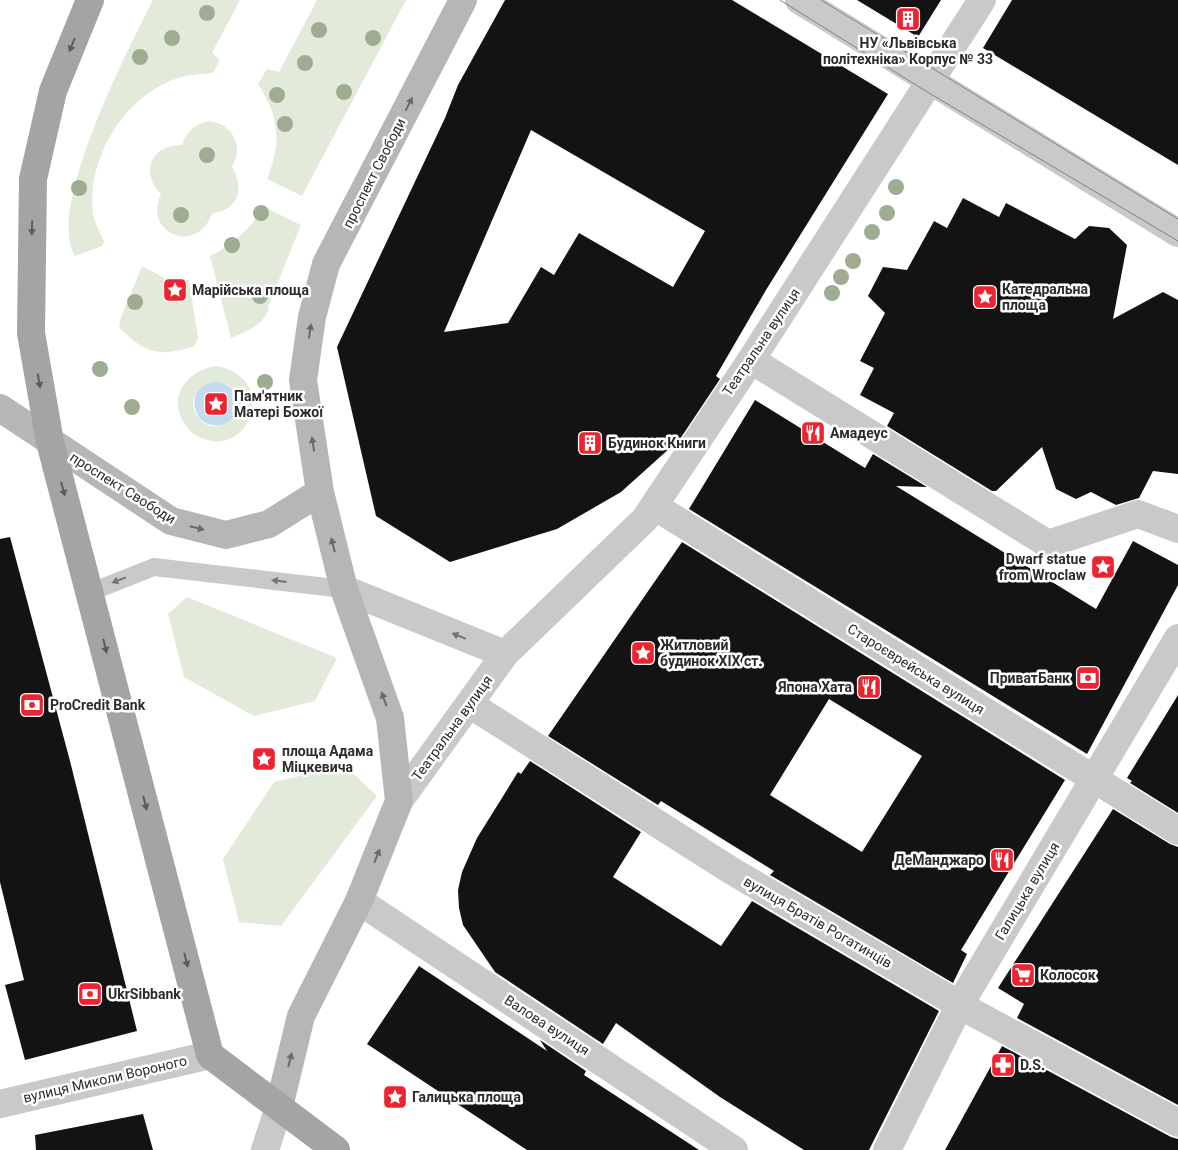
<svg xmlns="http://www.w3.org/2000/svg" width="1178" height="1150" font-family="Roboto,sans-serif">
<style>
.green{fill:#e2ebd9;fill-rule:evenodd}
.water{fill:#c3dbec}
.building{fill:#131313;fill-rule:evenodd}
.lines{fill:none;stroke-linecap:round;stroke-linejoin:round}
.lane{stroke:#c9c9c9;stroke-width:18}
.street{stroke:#c9c9c9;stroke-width:28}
.secondary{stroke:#b6b6b6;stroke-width:28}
.primary{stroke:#a4a4a4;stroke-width:28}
.tram{stroke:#818181;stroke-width:1}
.tree{fill:#9ead92}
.oneway{fill:#5c5c5c}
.oneway2{fill:#6a6a6a}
.oneway3{fill:#737373}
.labels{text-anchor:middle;stroke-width:5;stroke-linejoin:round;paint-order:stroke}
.poi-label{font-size:14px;font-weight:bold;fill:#2c2c2c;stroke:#fff;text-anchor:start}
.street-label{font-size:14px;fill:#2c2c2c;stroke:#fff}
</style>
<rect width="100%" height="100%" fill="#fff"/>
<!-- green -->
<path class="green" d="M153,0H240L212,53L220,60L213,73C200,74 187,75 175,79C123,98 87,159 93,213C94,223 101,233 104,242L102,246L75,256C45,210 129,47 153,0Z
M317,0H406L302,196L267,179C282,141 279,117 258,84L267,69L279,72Z
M210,121C234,125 244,147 232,167C245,188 238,211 212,213C198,256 142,234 161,194C139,173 152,144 182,145C187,130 195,124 210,121Z
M264,207L301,225L268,307L269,309C264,324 247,332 231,338L210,256C234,244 250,229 264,207Z
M142,266L168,280H189L198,338L194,346C159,358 144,353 119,327L120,320Z
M216,366C280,378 250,456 204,439C195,436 189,431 184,423C167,395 188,370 216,366ZM217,381C264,391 222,449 198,417C185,400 200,383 217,381Z
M187,597L337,658L315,701L254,716L184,677L168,614Z
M344,765L377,796L281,926L239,922L223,859L274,782Z"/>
<!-- water -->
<path class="water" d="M217,381C255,391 234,437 206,423C200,420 196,414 195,407C192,392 203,383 217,381Z"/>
<!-- building -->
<path class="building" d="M505,0H732L888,94L766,290L716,376L720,379L680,439L621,492L557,529L450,562L376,516L337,347L445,118L458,85ZM531,130L705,231L673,287L579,233L554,275L541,267L508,323L444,332Z
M857,0H941L918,37Z
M1012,0H1178V165L983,48Z
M963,198L999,217L1006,203L1075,239L1089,226L1109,228L1127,245L1113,319L1163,292L1178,300V474L1153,471L1139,498L1116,505L1091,492L1076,499L1056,489L1042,447L996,491H992L887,426L894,413L860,395L874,368L860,361L885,313L868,296L883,267L907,270L934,221L947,228Z
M755,400L865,468L873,454L927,487L896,486L1096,609L1133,541L1178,565V585L1087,754L689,509Z
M10,537L70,761L137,1031L25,1060L5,985L24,980L0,882V539Z
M682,542L1065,780L961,950L967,954L953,983L770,875L774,871L661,801L658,805L548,736ZM829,699L922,756L862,852L770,795Z
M1178,695V813L1130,783L1132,781L1127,778Z
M530,761L641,832L613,877L721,946L752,901L939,1011L869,1150H804L720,1097L616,1023L603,1044L495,972L463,925L459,908L458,890L462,872L477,838L518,772L521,774Z
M1113,809L1170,844L1178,847V1105L1017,1018L1024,1004L998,988Z
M419,966L547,1051L540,1040L586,1071L584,1075L699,1150H527L367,1044Z
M1002,1046L1171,1137L1178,1139V1150H945Z
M143,1114L153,1150H36L35,1135Z"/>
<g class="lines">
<!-- lane -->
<path class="lane" d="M91,592L154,567L344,589"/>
<!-- street -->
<path class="street" d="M799,0L1178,233
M751,360L1048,544L1138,514L1178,529
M654,506L1178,831
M344,589L505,654
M469,704L732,871L972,1012L1178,1123
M399,801L505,654L645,519L751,360L982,0
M359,901L734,1150
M0,1104L210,1055
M265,1150L279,1107
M887,1150L960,1004L1178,638"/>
<!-- secondary -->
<path class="secondary" d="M0,408L171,521L226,535L269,524L320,492
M279,1107L301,1016L359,901L399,801L390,718L344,589L320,492L303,380L312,317L326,264L463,0"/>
<!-- primary -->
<path class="primary" d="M90,0L53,91L33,179L31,333L50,442L210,1055L336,1150"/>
<!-- tram -->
<path class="tram" d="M780,0L924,90L1178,241
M821,0L1178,219"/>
</g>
<!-- trees -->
<g class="tree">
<circle cx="207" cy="13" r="8"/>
<circle cx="319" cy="30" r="8"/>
<circle cx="172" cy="38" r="8"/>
<circle cx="373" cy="38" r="8"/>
<circle cx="140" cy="57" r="8"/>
<circle cx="305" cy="63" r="8"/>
<circle cx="344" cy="92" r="8"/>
<circle cx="277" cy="95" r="8"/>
<circle cx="285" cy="124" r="8"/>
<circle cx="207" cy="155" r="8"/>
<circle cx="896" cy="187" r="8"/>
<circle cx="79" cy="188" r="8"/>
<circle cx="261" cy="213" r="8"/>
<circle cx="887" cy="213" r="8"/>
<circle cx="181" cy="215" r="8"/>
<circle cx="872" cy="232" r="8"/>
<circle cx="232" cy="245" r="8"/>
<circle cx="853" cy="261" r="8"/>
<circle cx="841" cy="277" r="8"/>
<circle cx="832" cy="293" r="8"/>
<circle cx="260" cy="296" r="8"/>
<circle cx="135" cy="302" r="8"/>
<circle cx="100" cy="369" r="8"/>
<circle cx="265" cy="382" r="8"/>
<circle cx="132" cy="407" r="8"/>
</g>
<!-- one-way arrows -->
<defs><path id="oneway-solid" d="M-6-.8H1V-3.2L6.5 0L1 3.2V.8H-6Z" transform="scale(1.25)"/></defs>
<g class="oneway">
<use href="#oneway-solid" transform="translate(72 45) rotate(112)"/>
<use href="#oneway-solid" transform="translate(32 228) rotate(91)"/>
<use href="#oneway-solid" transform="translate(39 381) rotate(80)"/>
<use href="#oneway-solid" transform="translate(63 489) rotate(75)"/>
<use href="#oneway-solid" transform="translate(105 646) rotate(76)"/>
<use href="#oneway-solid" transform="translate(145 803) rotate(76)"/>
<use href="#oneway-solid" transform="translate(186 960) rotate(76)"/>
</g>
<g class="oneway2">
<use href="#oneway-solid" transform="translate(409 104) rotate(-63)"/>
<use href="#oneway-solid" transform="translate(310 331) rotate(-82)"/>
<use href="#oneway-solid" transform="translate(313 444) rotate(-99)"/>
<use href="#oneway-solid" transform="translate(197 528) rotate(14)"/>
<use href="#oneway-solid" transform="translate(333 545) rotate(-104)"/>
<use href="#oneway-solid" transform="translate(384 699) rotate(-110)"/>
<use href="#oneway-solid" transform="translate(377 856) rotate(-68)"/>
<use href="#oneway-solid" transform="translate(290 1060) rotate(-76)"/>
</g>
<g class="oneway3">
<use href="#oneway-solid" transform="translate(119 580) rotate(159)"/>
<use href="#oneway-solid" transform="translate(279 581) rotate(-173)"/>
<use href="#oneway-solid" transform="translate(459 636) rotate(-158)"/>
</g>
<!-- icons -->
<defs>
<symbol id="building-square" viewBox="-11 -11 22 22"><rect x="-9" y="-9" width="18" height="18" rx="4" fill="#ed242f" stroke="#fff"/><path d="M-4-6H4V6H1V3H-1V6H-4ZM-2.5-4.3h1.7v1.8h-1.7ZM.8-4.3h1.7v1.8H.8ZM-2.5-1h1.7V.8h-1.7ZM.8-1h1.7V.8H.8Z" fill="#fff"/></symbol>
<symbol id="sight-square" viewBox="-11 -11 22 22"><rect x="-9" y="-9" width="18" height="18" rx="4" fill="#ed242f" stroke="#fff"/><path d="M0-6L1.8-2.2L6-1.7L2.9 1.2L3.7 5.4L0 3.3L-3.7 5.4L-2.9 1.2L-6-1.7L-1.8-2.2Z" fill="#fff"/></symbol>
<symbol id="restaurant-square" viewBox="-11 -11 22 22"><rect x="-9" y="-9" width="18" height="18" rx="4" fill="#ed242f" stroke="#fff"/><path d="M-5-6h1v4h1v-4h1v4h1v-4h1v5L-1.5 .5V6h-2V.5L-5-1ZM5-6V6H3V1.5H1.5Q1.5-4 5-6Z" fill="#fff"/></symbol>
<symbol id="bank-square" viewBox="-11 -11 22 22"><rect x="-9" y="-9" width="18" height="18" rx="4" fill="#ed242f" stroke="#fff"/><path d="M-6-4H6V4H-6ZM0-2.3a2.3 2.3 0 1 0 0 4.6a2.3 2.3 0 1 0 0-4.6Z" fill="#fff"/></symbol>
<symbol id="supermarket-square" viewBox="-11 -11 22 22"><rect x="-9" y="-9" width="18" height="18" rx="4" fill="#ed242f" stroke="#fff"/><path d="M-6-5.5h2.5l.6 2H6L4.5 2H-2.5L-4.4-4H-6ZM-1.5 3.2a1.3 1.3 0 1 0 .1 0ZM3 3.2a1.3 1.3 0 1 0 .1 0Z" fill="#fff"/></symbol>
<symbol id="pharmacy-square" viewBox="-11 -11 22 22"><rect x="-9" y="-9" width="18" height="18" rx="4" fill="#ed242f" stroke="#fff"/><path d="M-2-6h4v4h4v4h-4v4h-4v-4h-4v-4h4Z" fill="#fff"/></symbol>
</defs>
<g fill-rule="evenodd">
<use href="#building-square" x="894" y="5" width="28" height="28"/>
<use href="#sight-square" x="161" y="276" width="28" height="28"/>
<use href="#sight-square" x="971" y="283" width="28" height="28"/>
<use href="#sight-square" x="202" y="390" width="28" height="28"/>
<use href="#restaurant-square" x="799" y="419" width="28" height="28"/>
<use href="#building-square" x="576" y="429" width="28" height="28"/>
<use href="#sight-square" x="1089" y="553" width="28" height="28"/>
<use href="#sight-square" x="629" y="639" width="28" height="28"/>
<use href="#bank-square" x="1074" y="664" width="28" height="28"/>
<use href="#restaurant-square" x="855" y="673" width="28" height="28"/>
<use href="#bank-square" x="18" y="691" width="28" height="28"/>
<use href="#sight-square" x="250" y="745" width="28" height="28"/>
<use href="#restaurant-square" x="988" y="846" width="28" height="28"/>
<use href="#supermarket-square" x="1009" y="961" width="28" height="28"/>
<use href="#bank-square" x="76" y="980" width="28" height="28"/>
<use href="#pharmacy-square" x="989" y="1051" width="28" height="28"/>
<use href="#sight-square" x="381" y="1083" width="28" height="28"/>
</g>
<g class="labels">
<!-- poi labels -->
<g class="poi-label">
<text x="908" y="48" text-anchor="middle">НУ «Львівська<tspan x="908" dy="16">політехніка» Корпус № 33</tspan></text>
<text x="1002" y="294">Катедральна<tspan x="1002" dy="16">площа</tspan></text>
<text x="192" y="295">Марійська площа</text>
<text x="234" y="401">Пам'ятник<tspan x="234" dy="16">Матері Божої</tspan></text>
<text x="830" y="438">Амадеус</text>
<text x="608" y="448">Будинок Книги</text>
<text x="1086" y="564" text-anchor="end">Dwarf statue<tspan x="1086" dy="16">from Wroclaw</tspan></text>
<text x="660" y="650">Житловий<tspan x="660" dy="16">будинок XIX ст.</tspan></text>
<text x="1070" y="683" text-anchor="end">ПриватБанк</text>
<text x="852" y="692" text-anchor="end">Япона Хата</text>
<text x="50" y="710">ProCredit Bank</text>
<text x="282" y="756">площа Адама<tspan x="282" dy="16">Міцкевича</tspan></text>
<text x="984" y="865" text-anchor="end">ДеМанджаро</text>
<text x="1040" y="980">Колосок</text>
<text x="108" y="999">UkrSibbank</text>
<text x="1020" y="1070">D.S.</text>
<text x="412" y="1102">Галицька площа</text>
</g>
<!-- street labels -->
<g class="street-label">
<text transform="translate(374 173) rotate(-63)" y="5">проспект Свободи</text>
<text transform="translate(761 342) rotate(-56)" y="5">Театральна вулиця</text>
<text transform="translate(123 488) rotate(32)" y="5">проспект Свободи</text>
<text transform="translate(916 669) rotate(32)" y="5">Староєврейська вулиця</text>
<text transform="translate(452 728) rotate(-54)" y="5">Театральна вулиця</text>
<text transform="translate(1027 891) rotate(-59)" y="5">Галицька вулиця</text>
<text transform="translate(818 922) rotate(30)" y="5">вулиця Братів Рогатинців</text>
<text transform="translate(547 1025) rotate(33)" y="5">Валова вулиця</text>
<text transform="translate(105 1079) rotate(-13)" y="5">вулиця Миколи Вороного</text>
</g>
</g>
</svg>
